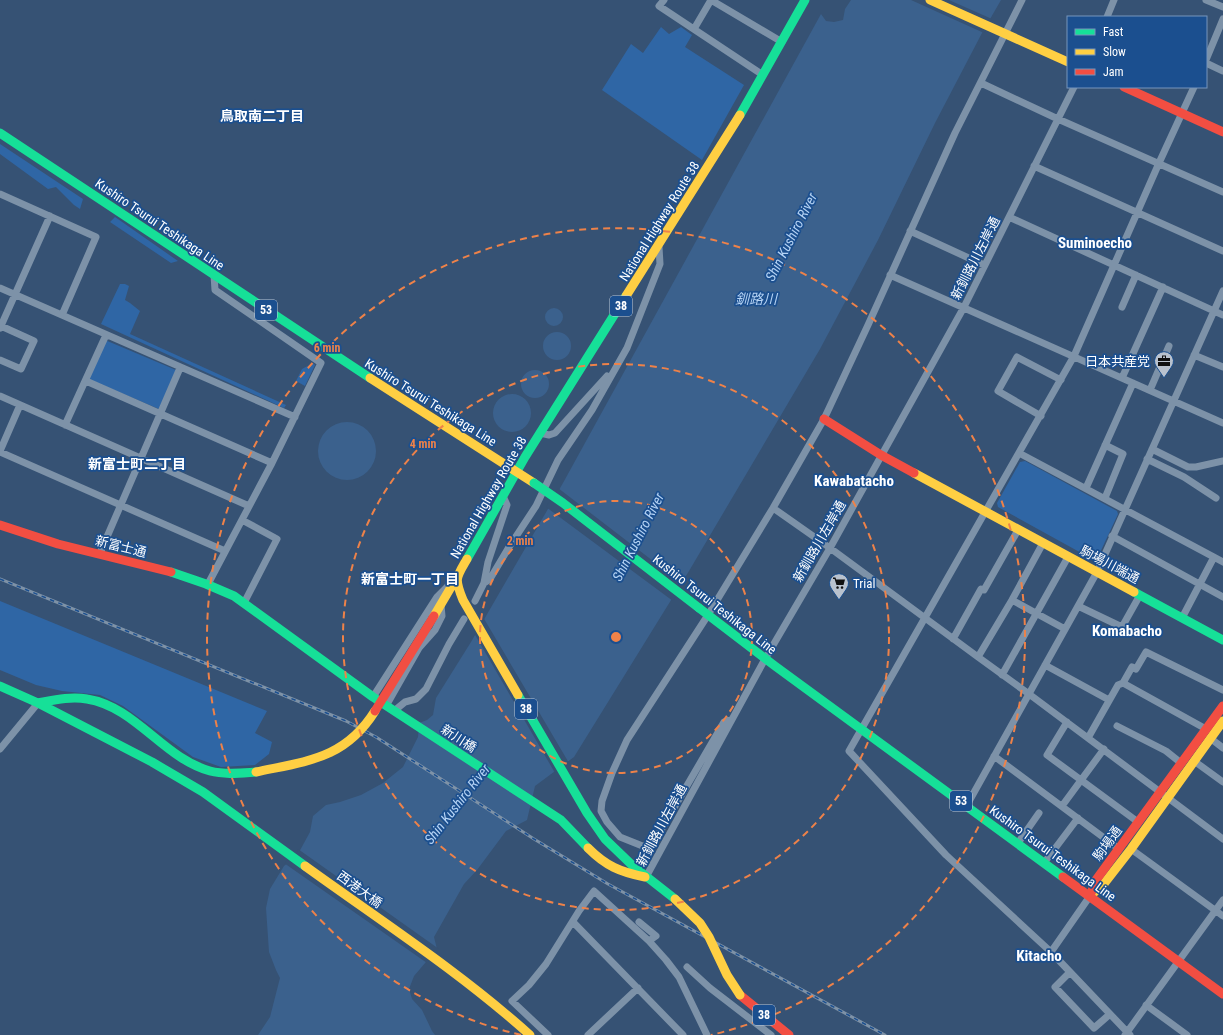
<svg xmlns="http://www.w3.org/2000/svg" width="1223" height="1035" font-family="'Roboto Condensed','Noto Sans JP',sans-serif">
<style>
.green{fill:#2f66a5}
.water{fill:#3b618d}
.pier{fill:#365274}
.lines{fill:none;stroke-linecap:round;stroke-linejoin:round}
.street{stroke:#7d92a8;stroke-width:7}
.fast{stroke:#16e098;stroke-width:9}
.slow{stroke:#ffcf43;stroke-width:9}
.jam{stroke:#f24e42;stroke-width:9}
.rail-casing{stroke:#7e92a7;stroke-width:3}
.rail{stroke:#1b4f8f;stroke-width:1.5;stroke-dasharray:4.5;stroke-linecap:butt}
.fast-bridge{stroke:#16e098;stroke-width:9}
.slow-bridge{stroke:#ffcf43;stroke-width:9}
.jam-bridge{stroke:#f24e42;stroke-width:9}
.ring{fill:none;stroke:#ee8249;stroke-width:2;stroke-dasharray:7 5}
.labels{text-anchor:middle;stroke-width:3.5;stroke-linejoin:round;paint-order:stroke}
.shield{fill:#1b4f8f;stroke:#bbcadd;stroke-width:1}
.shield-label{font-size:12px;font-weight:bold;fill:#fff}
.street-label{font-size:13px;fill:#fff;stroke:#1b4f8f}
.poi-label{font-size:13px;fill:#fff;stroke:#1b4f8f;text-anchor:end}
.neighbourhood-label{font-size:14px;font-weight:bold;fill:#fff;stroke:#1b4f8f}
.water-label{font-size:14px;font-style:italic;fill:#b5d3f5;stroke:#1b4f8f}
.quarter-label{font-size:15px;font-weight:bold;fill:#fff;stroke:#1b4f8f}
.centre{fill:#ee8249;stroke:#1b4f8f;stroke-width:2}
.ring-label{font-size:12px;text-anchor:middle;font-weight:bold;fill:#ee8249;stroke:#1b4f8f;stroke-width:3.5;stroke-linejoin:round;paint-order:stroke}
</style>
<rect width="100%" height="100%" fill="#365274"/>
<!-- green -->
<path class="green" d="M661,27L669,34L681,27L692,35L685,47L744,85L702,160L602,90L631,44L643,53Z
M0,144L83,199L80,209L74,205L56,187L48,189L0,154Z
M115,217L178,261L171,263L110,222Z
M120,284H125L129,286L125,300L130,303L140,311L130,334L286,405L284,408L101,324Z
M105,340L176,370L159,409L88,379Z
M313,363L315,365L305,386L296,381L302,369Z
M1025,461L1117,511L1118,514L1097,559L1094,560L998,507L997,503L1020,462Z
M0,601L267,711L255,733L272,742L269,754L255,765L221,767L193,757L123,706L100,695L62,691L36,685L0,670Z"/>
<!-- water -->
<path class="water" d="M851,0H1001L982,33L935,123L878,240L820,349L689,571L574,757L535,786L527,820L506,831L477,870L464,884L434,937L437,949L414,976L409,989L412,999L422,1010L432,1031L435,1035H258L270,1017L280,978L276,970L269,952L266,908L270,889L284,866L298,854L310,832L313,816L326,805L340,802L361,795L383,783L403,767L418,737L419,723L427,720L433,715L436,698L471,642L563,483L821,14L826,21L834,22L843,20L845,9Z
M545 317a9 9 0 1 1 18 0a9 9 0 1 1-18 0Z
M543 346a14 14 0 1 1 28 0a14 14 0 1 1-28 0Z
M521 384a14 14 0 1 1 28 0a14 14 0 1 1-28 0Z
M493 413a19 19 0 1 1 38 0a19 19 0 1 1-38 0Z
M318 451a29 29 0 1 1 58 0a29 29 0 1 1-58 0Z"/>
<!-- pier -->
<path class="pier" d="M911,0H949L992,19L984,33Z
M558,488L683,584L673,601L546,507Z
M483,617L569,763L555,773L474,633Z
M298,849L439,949V950L427,963L284,863L297,853Z"/>
<g class="lines">
<!-- street -->
<path class="street" d="M664,0L659,6L763,75
M711,0L782,42
M1206,0L1223,7
M1107,17L1114,0
M694,29L711,0
M1206,60L1223,19
M1206,63L1223,71
M981,83L1058,119L1223,192
M1034,166L1223,251
M0,194L96,237L62,315
M1009,217L1223,315
M910,231L984,265
M890,275L1223,423
M0,288L295,417
M1122,307L1136,275
M0,328L50,216
M1194,355L1223,367
M0,360L21,369L34,341L1,326
M1122,378L1163,287
M86,381L272,463
M1150,390L1169,346
M0,396L249,506
M1041,416L998,391L1017,357L1061,380
M65,425L106,335
M540,433L549,435L555,433L607,376
M1105,445L1123,454L1105,498
M1152,449L1188,467H1196L1223,461
M0,451L20,405
M0,452L225,551
M1019,453L1223,562
M1147,459L1184,477L1216,498
M1086,488L1133,383
M773,508L830,548L978,657L1029,694L1223,839
M242,520L277,539L244,603
M1112,536L1223,597
M100,553L180,368
M484,583L490,579L509,547L536,506L558,460L592,410L627,348L660,264L659,247
M208,584L272,463L321,363L215,290L214,275
M1012,600L1065,629
M475,601L484,583L488,562L507,505L503,496
M1078,606L1122,627L1140,595
M1182,618L1214,557
M953,639L981,589L984,590L1018,530
M978,657L1012,600L1043,543
M1045,665L1109,700
M1002,675L1068,557
M373,697L437,597L450,584
M386,706L419,648L435,630L442,616L441,605
M394,711L405,702L416,699L426,689L449,644L464,619
M732,719L724,722L650,849L620,837L607,822L601,811L602,801L612,773L627,740L708,615L773,508L824,419L868,325L955,133L1022,0
M1067,722L1047,755L1138,822
M1117,726L1166,751L1181,763
M1206,729L1123,683L1132,667L1136,669L1146,652L1223,690
M1088,738L1118,685L1123,683
M1210,738L1223,748
M0,749L38,703
M994,756L1119,849
M1194,761L1223,782
M967,805L1097,572L1223,291
M1062,806L1104,749
M1018,843L1039,813
M1131,849L1223,916
M1044,863L1078,818
M646,877L765,659L830,548L964,307L1074,87
M573,922L683,1035
M639,922L656,936L649,941L666,960L679,977L707,1035
M1051,952L1090,896
M687,967L710,988L771,1035
M1070,972L1055,987L1094,1028L1110,1014
M1146,1005L1187,1035
M548,1035L512,1001L529,985L546,964L579,911L594,891L649,941
M588,1035L638,988
M1125,1035L1223,900
M1130,1035L1051,952L946,855L849,751L1074,356L1159,163L1194,87"/>
<!-- fast -->
<path class="fast" d="M740,115L805,0
M0,133L370,378
M467,559L525,457L626,296
M171,572L206,584L234,596L373,697L561,820L588,848
M1134,592L1223,640
M699,608L775,666L1063,877
M0,686L38,703L152,762L203,792L305,866
M518,695L587,813L605,839L633,866L675,899
M38,703C54,700 71,696 87,699C136,707 163,758 210,771C225,775 241,773 256,772"/>
<!-- slow -->
<path class="slow" d="M930,0L1068,62
M626,296L740,115
M370,378L534,483
M914,473L1134,592
M467,559C456,578 454,578 463,600L518,695
M434,616L457,577
M588,848C606,866 620,872 645,877
M305,866C381,921 460,972 530,1035
M1091,895L1103,885L1131,849L1223,721"/>
<!-- jam -->
<path class="jam" d="M1124,87L1223,132
M824,419L881,455L914,473
M0,525L58,544L171,572
M1063,877L1223,994
M1090,896L1096,880L1223,706
M740,995L789,1035"/>
<defs>
<path id="rail" d="M0,579L346,721L376,737L534,839L608,884L885,1035"/>
</defs>
<!-- rail casing -->
<use href="#rail" class="rail-casing"/>
<!-- rail -->
<use href="#rail" class="rail"/>
<!-- fast-bridge -->
<path class="fast-bridge" d="M534,483L563,503L699,608"/>
<!-- slow-bridge -->
<path class="slow-bridge" d="M256,772C307,761 345,759 375,711
M675,899L700,923L709,937L727,975L740,995"/>
<!-- jam-bridge -->
<path class="jam-bridge" d="M375,711L434,616"/>
</g>
<!-- distance rings -->
<g class="ring">
<circle cx="616" cy="637" r="136"/>
<circle cx="616" cy="637" r="273"/>
<path d="M521 1035A409 409 0 1 1 711 1035"/>
</g>
<!-- icons -->
<defs>
<symbol id="office-pin" viewBox="-11 -11 22 30"><path d="M0 17L-7.5 6A9.5 9.5 0 1 1 7.5 6Z" fill="#b9c2ce" stroke="#1b4f8f"/><path d="M-6-3h4V-5.5h4V-3h4V5H-6ZM-1-4.5V-3h2v-1.5ZM-6 0V1H6V0Z" fill="#111"/></symbol>
<symbol id="supermarket-pin" viewBox="-11 -11 22 30"><path d="M0 17L-7.5 6A9.5 9.5 0 1 1 7.5 6Z" fill="#b9c2ce" stroke="#1b4f8f"/><path d="M-6-5.5h2.5l.6 2H6L4.5 2H-2.5L-4.4-4H-6ZM-1.5 3.2a1.3 1.3 0 1 0 .1 0ZM3 3.2a1.3 1.3 0 1 0 .1 0Z" fill="#111"/></symbol>
</defs>
<g fill-rule="evenodd">
<use href="#office-pin" x="1153" y="350" width="22" height="30"/>
<use href="#supermarket-pin" x="828" y="572" width="22" height="30"/>
</g>
<g class="labels">
<!-- shield labels -->
<g class="shield">
<rect x="610" y="296" width="22" height="20" rx="3"/>
<rect x="255" y="300" width="22" height="20" rx="3"/>
<rect x="515" y="699" width="22" height="20" rx="3"/>
<rect x="950" y="791" width="22" height="20" rx="3"/>
<rect x="753" y="1005" width="22" height="20" rx="3"/>
</g>
<g class="shield-label">
<text x="621" y="310">38</text>
<text x="266" y="314">53</text>
<text x="526" y="713">38</text>
<text x="961" y="805">53</text>
<text x="764" y="1019">38</text>
</g>
<!-- street labels -->
<g class="street-label">
<text transform="translate(659 221) rotate(-58)" y="5">National Highway Route 38</text>
<text transform="translate(160 224) rotate(34)" y="5">Kushiro Tsurui Teshikaga Line</text>
<text transform="translate(975 258) rotate(-63)" y="5">新釧路川左岸通</text>
<text transform="translate(431 402) rotate(32)" y="5">Kushiro Tsurui Teshikaga Line</text>
<text transform="translate(488 497) rotate(-60)" y="5">National Highway Route 38</text>
<text transform="translate(819 541) rotate(-60)" y="5">新釧路川左岸通</text>
<text transform="translate(121 546) rotate(14)" y="5">新富士通</text>
<text transform="translate(1110 564) rotate(28)" y="5">駒場川端通</text>
<text transform="translate(715 604) rotate(38)" y="5">Kushiro Tsurui Teshikaga Line</text>
<text transform="translate(459 738) rotate(33)" y="5">新川橋</text>
<text transform="translate(661 825) rotate(-62)" y="5">新釧路川左岸通</text>
<text transform="translate(1107 843) rotate(-54)" y="5">駒場通</text>
<text transform="translate(1053 853) rotate(36)" y="5">Kushiro Tsurui Teshikaga Line</text>
<text transform="translate(360 889) rotate(36)" y="5">西港大橋</text>
</g>
<!-- poi labels -->
<g class="poi-label">
<text x="1150" y="366">日本共産党</text>
<text x="853" y="588" text-anchor="start">Trial</text>
</g>
<!-- neighbourhood labels -->
<g class="neighbourhood-label">
<text x="262" y="121">鳥取南二丁目</text>
<text x="137" y="469">新富士町二丁目</text>
<text x="410" y="584">新富士町一丁目</text>
</g>
<!-- water labels -->
<g class="water-label">
<text transform="translate(791 237) rotate(-63)" y="5">Shin Kushiro River</text>
<text x="756" y="304">釧路川</text>
<text transform="translate(638 537) rotate(-63)" y="5">Shin Kushiro River</text>
<text transform="translate(457 804) rotate(-52)" y="5">Shin Kushiro River</text>
</g>
<!-- quarter labels -->
<g class="quarter-label">
<text x="1095" y="248">Suminoecho</text>
<text x="854" y="486">Kawabatacho</text>
<text x="1127" y="636">Komabacho</text>
<text x="1039" y="961">Kitacho</text>
</g>
</g>
<circle cx="616" cy="637" r="6" class="centre"/>
<g class="ring-label">
<text x="327" y="352">6 min</text>
<text x="423" y="448">4 min</text>
<text x="520" y="545">2 min</text>
</g>
<!-- legend -->
<rect x="1067" y="16" width="140" height="72" fill="#1b4f8f" stroke="#7695bc"/>
<rect x="1075" y="29" width="20" height="6" fill="#16e098" stroke="#7695bc"/>
<text x="1103" y="36" font-size="12" fill="#ffffff">Fast</text>
<rect x="1075" y="49" width="20" height="6" fill="#ffcf43" stroke="#7695bc"/>
<text x="1103" y="56" font-size="12" fill="#ffffff">Slow</text>
<rect x="1075" y="69" width="20" height="6" fill="#f24e42" stroke="#7695bc"/>
<text x="1103" y="76" font-size="12" fill="#ffffff">Jam</text>
</svg>
